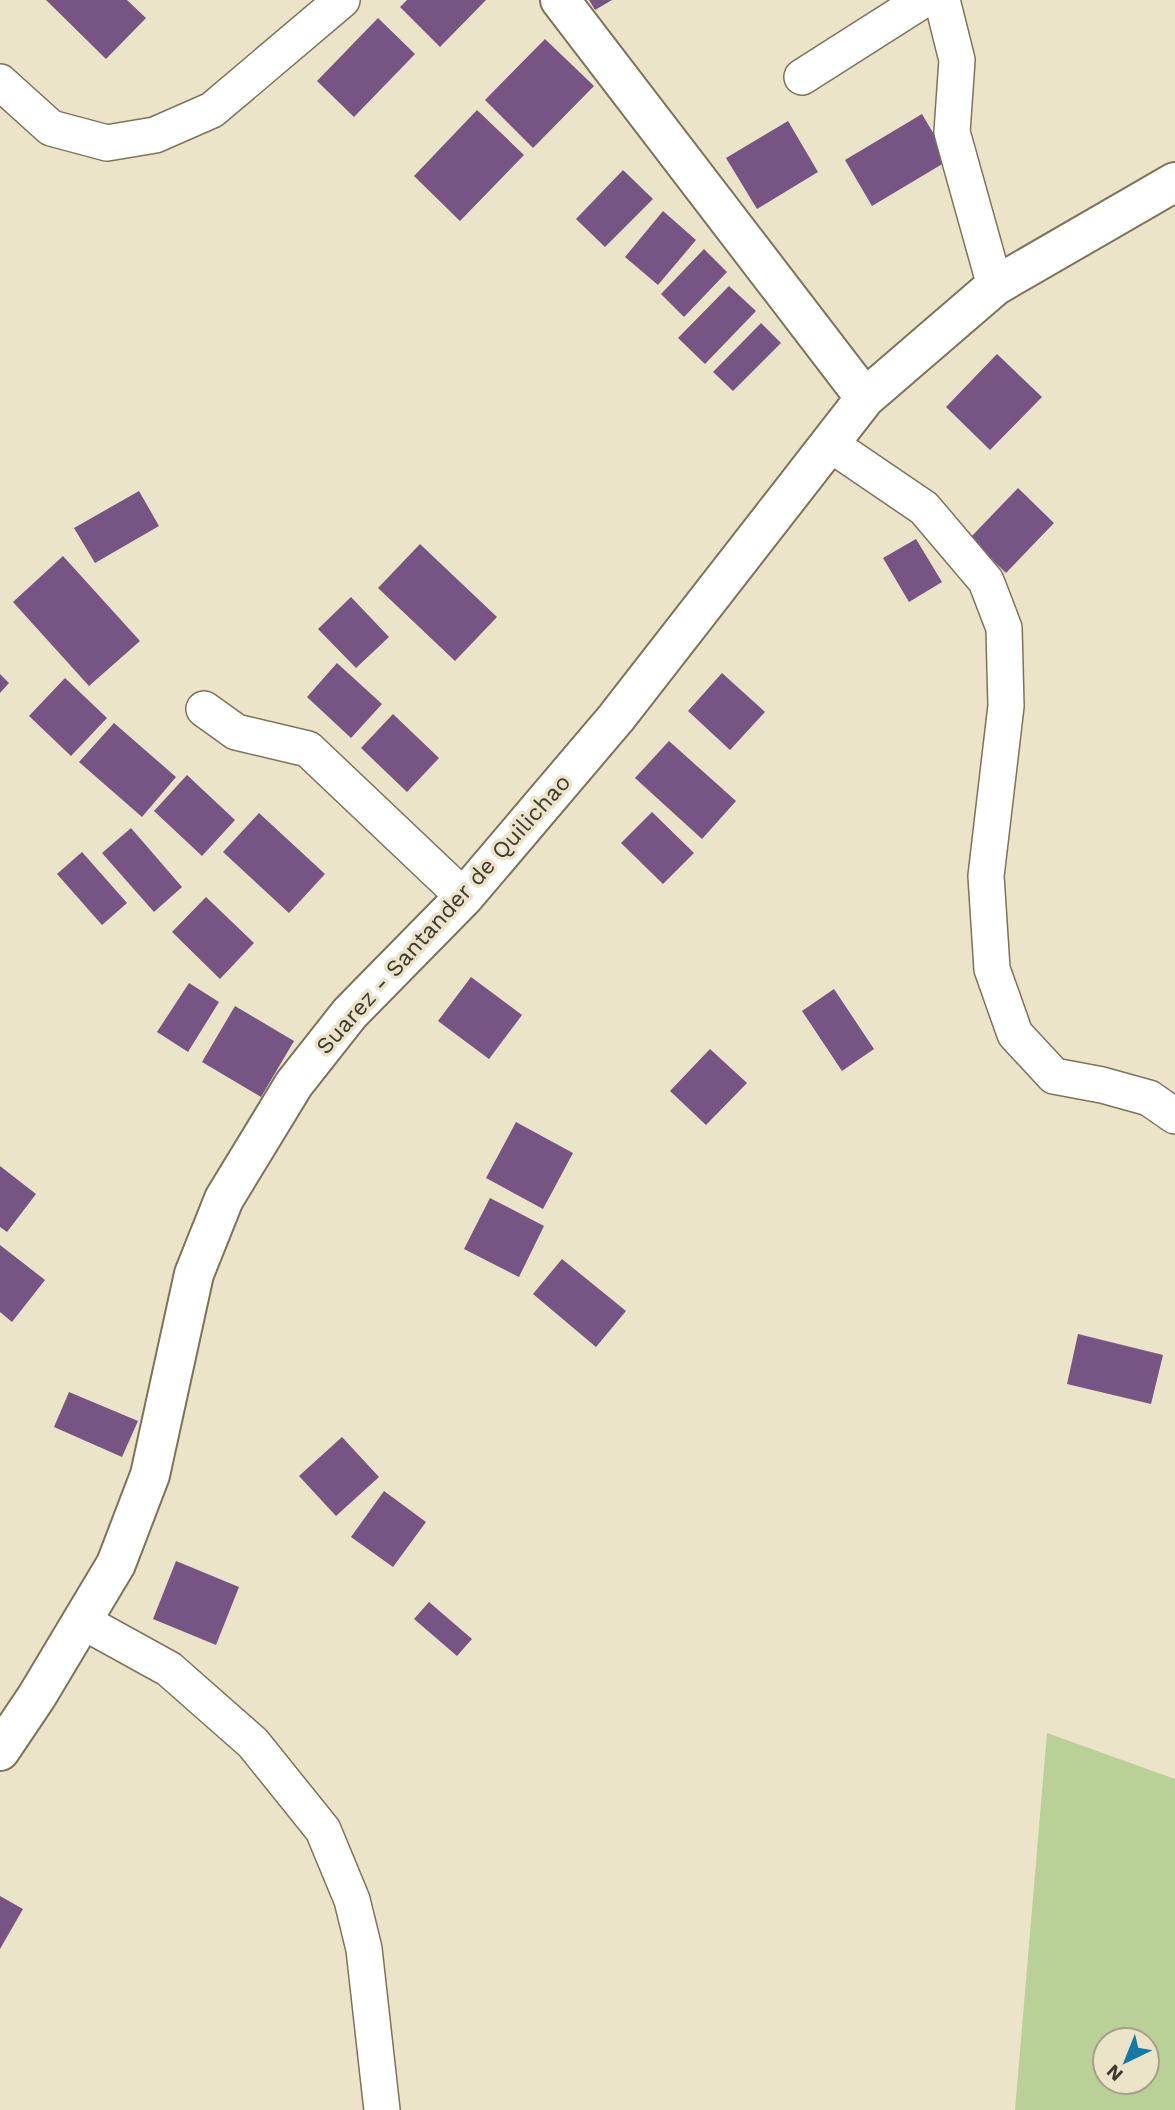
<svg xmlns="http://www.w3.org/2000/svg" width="1175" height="2110" font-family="'Work Sans',sans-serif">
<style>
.green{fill:#b9d097;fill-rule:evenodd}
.building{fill:#765585}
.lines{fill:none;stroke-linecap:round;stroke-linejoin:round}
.street-casing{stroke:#7b735a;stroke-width:38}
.secondary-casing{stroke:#7b735a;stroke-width:42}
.street{stroke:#fff;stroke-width:35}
.secondary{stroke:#fff;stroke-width:38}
.labels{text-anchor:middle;stroke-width:7;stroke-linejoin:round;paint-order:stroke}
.street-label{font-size:23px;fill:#3e3a2f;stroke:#ece4c8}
</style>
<rect width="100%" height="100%" fill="#ece4c8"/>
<!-- green -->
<path class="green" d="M1047,1733L1175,1779V2110H1015ZM1105,2040H1147V2082H1105Z"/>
<!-- building -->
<path class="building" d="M46,0H127L146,18L106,59Z
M407,0H486L440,47L400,7Z
M589,0H612L595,10Z
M378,18L415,54L354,117L317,81Z
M545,39L594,86L533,148L485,100Z
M477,110L524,155L460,221L414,176Z
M922,114L949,160L872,206L845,160Z
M788,121L818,172L757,209L726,158Z
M623,170L653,199L605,247L576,219Z
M663,211L696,240L658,285L625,257Z
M704,249L727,272L684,317L661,294Z
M729,286L756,311L705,364L678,338Z
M761,323L781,343L733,391L713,372Z
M997,354L1042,397L990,450L946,407Z
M1018,488L1054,523L1006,573L970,538Z
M139,491L159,526L95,563L74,528Z
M916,539L942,582L909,602L883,558Z
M420,544L497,617L455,661L378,588Z
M63,556L140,641L89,686L13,602Z
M351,597L389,637L356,668L318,629Z
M337,663L382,704L351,738L307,697Z
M722,673L765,712L730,750L688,711Z
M0,674L9,683L0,693Z
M65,678L107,718L71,756L29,716Z
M393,714L439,758L407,792L361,748Z
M114,723L176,777L142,817L79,762Z
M669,741L736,801L702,839L635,778Z
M187,775L235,820L202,856L154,811Z
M652,812L694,853L663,884L621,843Z
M259,813L325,874L289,913L223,852Z
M131,828L182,887L154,912L102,853Z
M82,852L127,903L102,925L57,874Z
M206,897L254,943L220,979L172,932Z
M471,977L522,1015L489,1059L438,1021Z
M189,983L219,1002L188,1052L157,1032Z
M834,989L874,1049L842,1071L802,1011Z
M235,1006L294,1041L261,1097L202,1062Z
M710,1049L747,1083L706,1125L670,1091Z
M516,1122L573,1153L543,1209L486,1178Z
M0,1166L36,1194L7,1232L0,1227Z
M490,1198L544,1226L519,1277L464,1249Z
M0,1245L45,1280L12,1322L0,1312Z
M562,1259L626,1311L596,1347L533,1294Z
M1078,1334L1163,1355L1151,1404L1067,1384Z
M69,1392L138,1421L122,1457L54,1427Z
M342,1437L379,1477L336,1516L299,1476Z
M384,1491L426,1522L393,1567L351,1537Z
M176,1561L239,1587L216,1645L153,1619Z
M429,1602L472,1639L457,1656L414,1619Z
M0,1896L23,1909L0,1949Z"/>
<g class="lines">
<defs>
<path id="street" d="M942,0L957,60L952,132L995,286
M802,77L923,0
M0,82L51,128L107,143L155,135L212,110L342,0
M830,444L924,508L986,581L1004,628L1006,706L986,876L992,969L1015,1034L1054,1076L1102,1085L1149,1098L1175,1116
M204,709L236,732L308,749L464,897
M82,1621L169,1669L253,1743L323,1830L352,1900L364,1949L382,2110"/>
<path id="secondary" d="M560,0L865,398
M0,1751L37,1696L116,1564L150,1475L194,1274L224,1199L294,1084L350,1013L464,897L616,718L865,398L995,286L1175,182"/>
</defs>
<!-- street casing -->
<use href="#street" class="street-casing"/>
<!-- secondary casing -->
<use href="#secondary" class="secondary-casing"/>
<!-- street -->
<use href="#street" class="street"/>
<!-- secondary -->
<use href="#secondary" class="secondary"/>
</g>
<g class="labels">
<!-- street labels -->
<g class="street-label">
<text transform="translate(443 914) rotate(-48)" y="8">Suarez - Santander de Quilichao</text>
</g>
</g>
<!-- north arrow -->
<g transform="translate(1126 2061) rotate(223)"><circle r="33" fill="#ece4c8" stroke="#a6a08b" stroke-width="2"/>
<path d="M0-5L12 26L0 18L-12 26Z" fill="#127aa4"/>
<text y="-10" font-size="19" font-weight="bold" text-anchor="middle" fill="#3e3a2f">N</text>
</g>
</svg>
